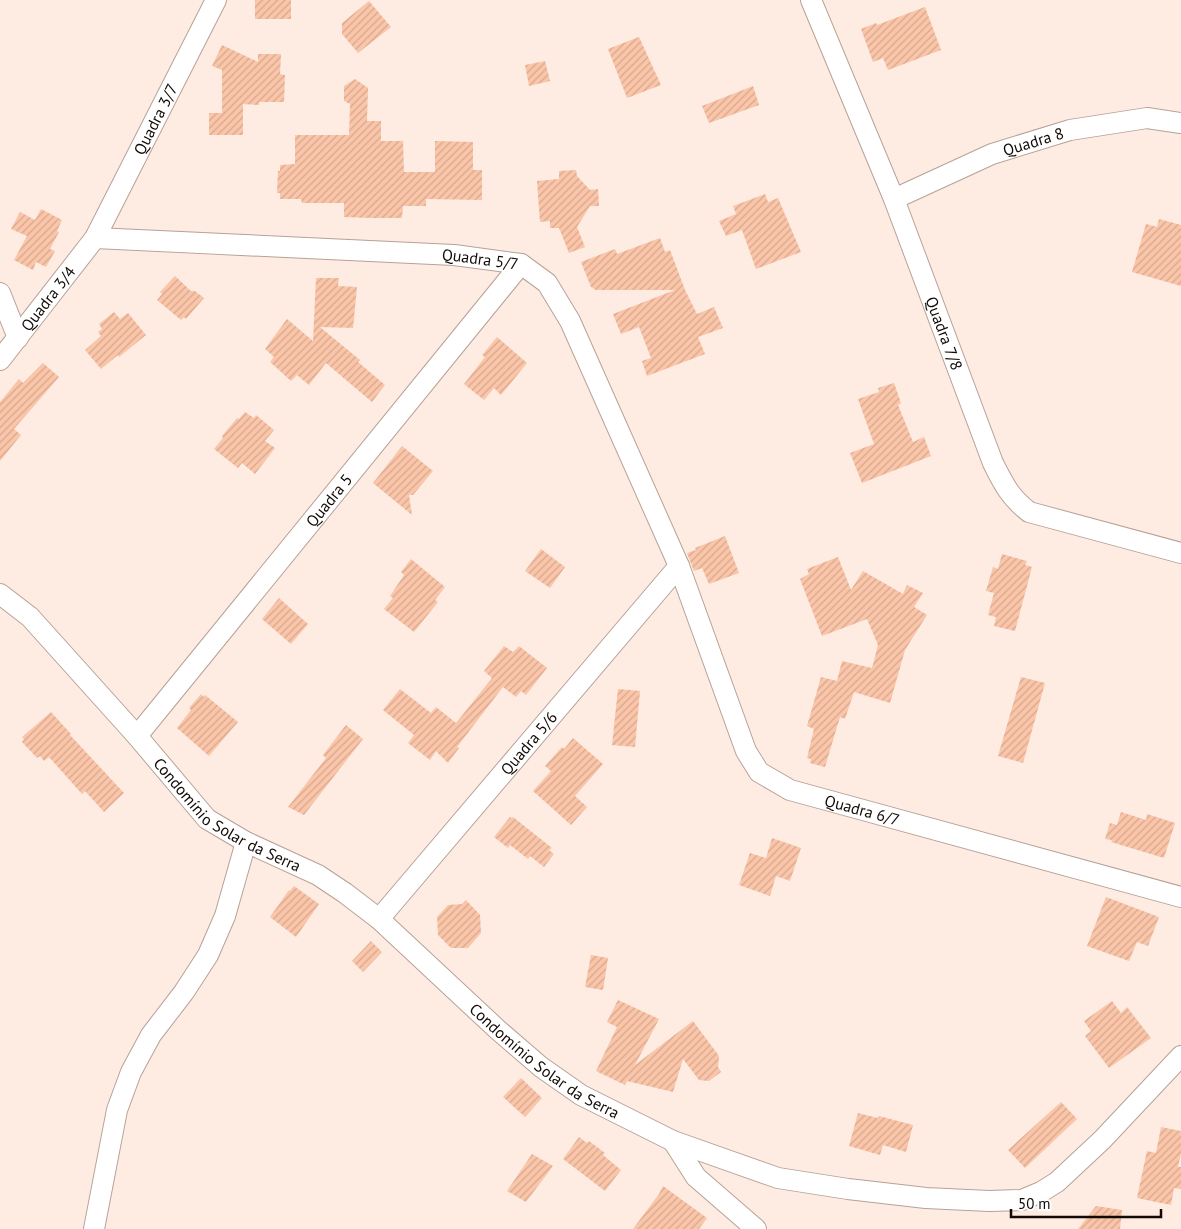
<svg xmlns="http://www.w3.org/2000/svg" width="1181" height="1229" font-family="'PT Sans',sans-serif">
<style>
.building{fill:url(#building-hatch)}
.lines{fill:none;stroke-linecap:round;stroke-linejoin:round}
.minor-casing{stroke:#b7a297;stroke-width:22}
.minor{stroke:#fff;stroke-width:20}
.labels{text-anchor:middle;stroke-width:4;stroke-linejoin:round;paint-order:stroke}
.street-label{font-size:16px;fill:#110a06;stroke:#fdfdfd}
</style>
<defs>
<pattern id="building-hatch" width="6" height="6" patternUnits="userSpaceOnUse" patternTransform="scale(1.25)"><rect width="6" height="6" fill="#fac5a8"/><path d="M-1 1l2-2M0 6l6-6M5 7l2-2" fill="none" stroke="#d5a88f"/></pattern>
</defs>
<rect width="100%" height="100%" fill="#feebe2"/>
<!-- building -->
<path class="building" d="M255,0H291V19H255Z
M369,1L391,27L358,53L342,34V23Z
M925,7L941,50L888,70L883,58L873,62L861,29L876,23L877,25Z
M639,37L661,85L627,98L608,49Z
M222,45L258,62V54H281L280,74L285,75L284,102H259V105L243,104V135H209V113H222V70L212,66Z
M545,61L550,81L529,86L525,65Z
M355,79L368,88L367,121H381V141H403L404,172H435V141L473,142V170H482V200L426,199V206H403L402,218H371L344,217V203H302L301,199H280V193H277L278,171H280V165L295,164V135H349L350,104L344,101V86Z
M753,86L759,105L709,123L702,106Z
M576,170L577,176L590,190L598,189L599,206H590L577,227L585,247L569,253L559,228H550V221L540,222L537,181L559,179V171Z
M765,194L768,202L778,198L801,252L756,269L742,230L726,236L719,221L736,214L733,206Z
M41,209L62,220L57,231L59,232L50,249L55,251L46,267L36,262L33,270L14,260L27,236L11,229L20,212L35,220Z
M1159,219L1181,225V286L1132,272L1146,224L1157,227Z
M660,238L665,252L670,250L685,290L697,314L714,307L723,328L698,337L705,354L647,376L642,361L651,358L639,327L621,334L613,314L675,290H596L591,287L581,262L615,249L617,254Z
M175,276L191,291H195L204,298L186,319L184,317L181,320L157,300L162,294L160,292Z
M316,278H339L338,286L357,287L353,328L320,327L360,360L358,362L385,385L372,402L326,363L309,385L297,375L291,381L270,362L274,357L265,349L287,319L313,341Z
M114,312L120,319L128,313L146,335L119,357L118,355L101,369L85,350L101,336L98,332L102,329L99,324Z
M497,337L527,363L501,395L494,388L484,400L464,384L485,357L482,355Z
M43,363L59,377L14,429L21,435L0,461V402L19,379L23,383Z
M894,383L901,403L898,405L913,442L924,437L931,456L862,483L850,453L874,444L858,399L879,392L878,388Z
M245,412L254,418L256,415L274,430L265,441L275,448L255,474L242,463L238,468L214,449L223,438L222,436L237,418L239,419Z
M402,446L433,471L413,495H409L412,515L373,483Z
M725,536L739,573L709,584L702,568L694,571L687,553L696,550L695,548Z
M541,549L565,567L550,588L525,571Z
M1002,554L1027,561L1025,565L1032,567L1015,631L994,626L996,617L988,615L994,593L986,591L993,567L998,569Z
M838,557L851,590L863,571L903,594L907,585L923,593L914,607L927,615L905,650L890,703L854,692L845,719L840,717L825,767L810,763L811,759L807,758L814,729L807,726L821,677L837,681L842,661L872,668L878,645L867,619L822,636L800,579L809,574L807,569Z
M411,559L445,587L435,600L438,602L414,632L384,609L393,598L390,596L404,575L401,572Z
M279,598L308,624L291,644L262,619Z
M504,646L513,652L519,646L547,668L526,695L521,691L516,697L503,687L457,747L459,748L448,763L436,751L430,760L408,743L414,735L383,710L400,689L431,713L436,707L456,723L492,678L484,671Z
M1021,677L1045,683L1023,763L998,756Z
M618,689L640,691L635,747L612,745Z
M201,694L204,697L205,695L238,722L209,756L177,728L191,710L189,708Z
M51,712L71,734L70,735L124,793L104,812L85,791L82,794L49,757L44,761L40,756L37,758L22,742L24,739L22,737Z
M346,725L363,739L304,815L288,807L326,758L323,755Z
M573,738L603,764L575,796L587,807L571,825L533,791L551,771L545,766L562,747L564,749Z
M1121,812L1146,820L1147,814L1175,823L1164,858L1111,842L1112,840L1105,839L1110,823L1117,825Z
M510,817L512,818L513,817L552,848L549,850L554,854L544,867L530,856L528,859L510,845L508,848L494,837Z
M772,838L801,848L790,881L776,876L770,896L739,885L750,853L766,858Z
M294,886L319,904L296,937L270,917L289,890L290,891Z
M1106,897L1159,917L1148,946L1137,942L1129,961L1087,946Z
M466,900L480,915L481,933L468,948H451L438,935L437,917L448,905L462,904Z
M371,941L382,952L363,972L352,961Z
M591,955L608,958L603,990L585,987Z
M618,1000L659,1019L635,1065L693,1021L719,1056L718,1067L721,1072L709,1081L699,1080L683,1059L673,1092L627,1081L625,1085L596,1071L617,1027L607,1022Z
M1112,1001L1121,1013L1127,1007L1151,1038L1109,1068L1085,1036L1091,1031L1084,1021Z
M521,1078L542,1098L525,1117L503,1097Z
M1061,1102L1077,1119L1025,1168L1008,1150Z
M858,1113L878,1118L879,1116L913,1125L906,1152L883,1145L880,1155L849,1146Z
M1161,1127L1181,1131V1153L1178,1167H1181V1189L1174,1188L1171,1205L1137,1198L1147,1151L1156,1153Z
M579,1137L587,1143L589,1141L605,1153L603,1155L621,1170L605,1191L563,1159Z
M532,1154L553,1166L526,1202L507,1191Z
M663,1186L707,1218L699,1229H633L659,1194Z
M1096,1206L1122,1210L1120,1229H1078Z"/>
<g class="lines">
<defs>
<g id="minor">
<path id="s1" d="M811,0L894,199L993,463C1004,485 1010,497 1029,512L1181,553"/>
<path id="s2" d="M894,199L992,154L1070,130L1147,118L1181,123"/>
<path id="s3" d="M95,238L454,255L521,264L547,283L570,321L679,566L746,751L759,772L790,790L1181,897"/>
<path d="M0,293L18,338"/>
<path id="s4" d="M0,360L95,238L216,0"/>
<path id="s5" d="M0,594L30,617L137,736L207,819L246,842L318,875L345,893L379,919L498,1030L541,1067L581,1095L673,1141L778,1178L848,1189L926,1198L989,1201L1022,1200L1041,1192L1057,1182L1102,1140L1181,1056"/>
<path id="s6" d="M137,736L521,264"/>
<path id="s7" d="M379,919L679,566"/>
<path d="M673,1141L696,1177L756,1229"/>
<path d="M94,1229L117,1110L131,1072L151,1035L184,992L208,955L225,916L246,842"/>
</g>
</defs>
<!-- minor casing -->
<use href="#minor" class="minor-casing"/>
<!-- minor -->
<use href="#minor" class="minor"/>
</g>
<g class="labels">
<!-- street labels -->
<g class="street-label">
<text dy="6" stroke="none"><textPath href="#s4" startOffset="288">Quadra 3/7</textPath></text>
<text dy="6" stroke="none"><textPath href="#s2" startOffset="151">Quadra 8</textPath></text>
<text dy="6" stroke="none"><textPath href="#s3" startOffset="386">Quadra 5/7</textPath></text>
<text dy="6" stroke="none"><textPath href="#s4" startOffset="78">Quadra 3/4</textPath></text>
<text dy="6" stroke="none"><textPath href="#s1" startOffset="359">Quadra 7/8</textPath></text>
<text dy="6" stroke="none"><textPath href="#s6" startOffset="304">Quadra 5</textPath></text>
<text dy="6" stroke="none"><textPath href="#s7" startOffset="231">Quadra 5/6</textPath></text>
<text dy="6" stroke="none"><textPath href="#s3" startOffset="1104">Quadra 6/7</textPath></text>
<text dy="6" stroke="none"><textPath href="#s5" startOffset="320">Condomínio Solar da Serra</textPath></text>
<text dy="6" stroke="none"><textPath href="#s5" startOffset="725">Condomínio Solar da Serra</textPath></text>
</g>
</g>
<!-- scale -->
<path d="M1011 1209v8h150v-8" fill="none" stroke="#110a06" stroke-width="2.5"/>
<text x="1018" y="1209" font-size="15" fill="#110a06" stroke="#fdfdfd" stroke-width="4" paint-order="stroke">50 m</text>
</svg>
